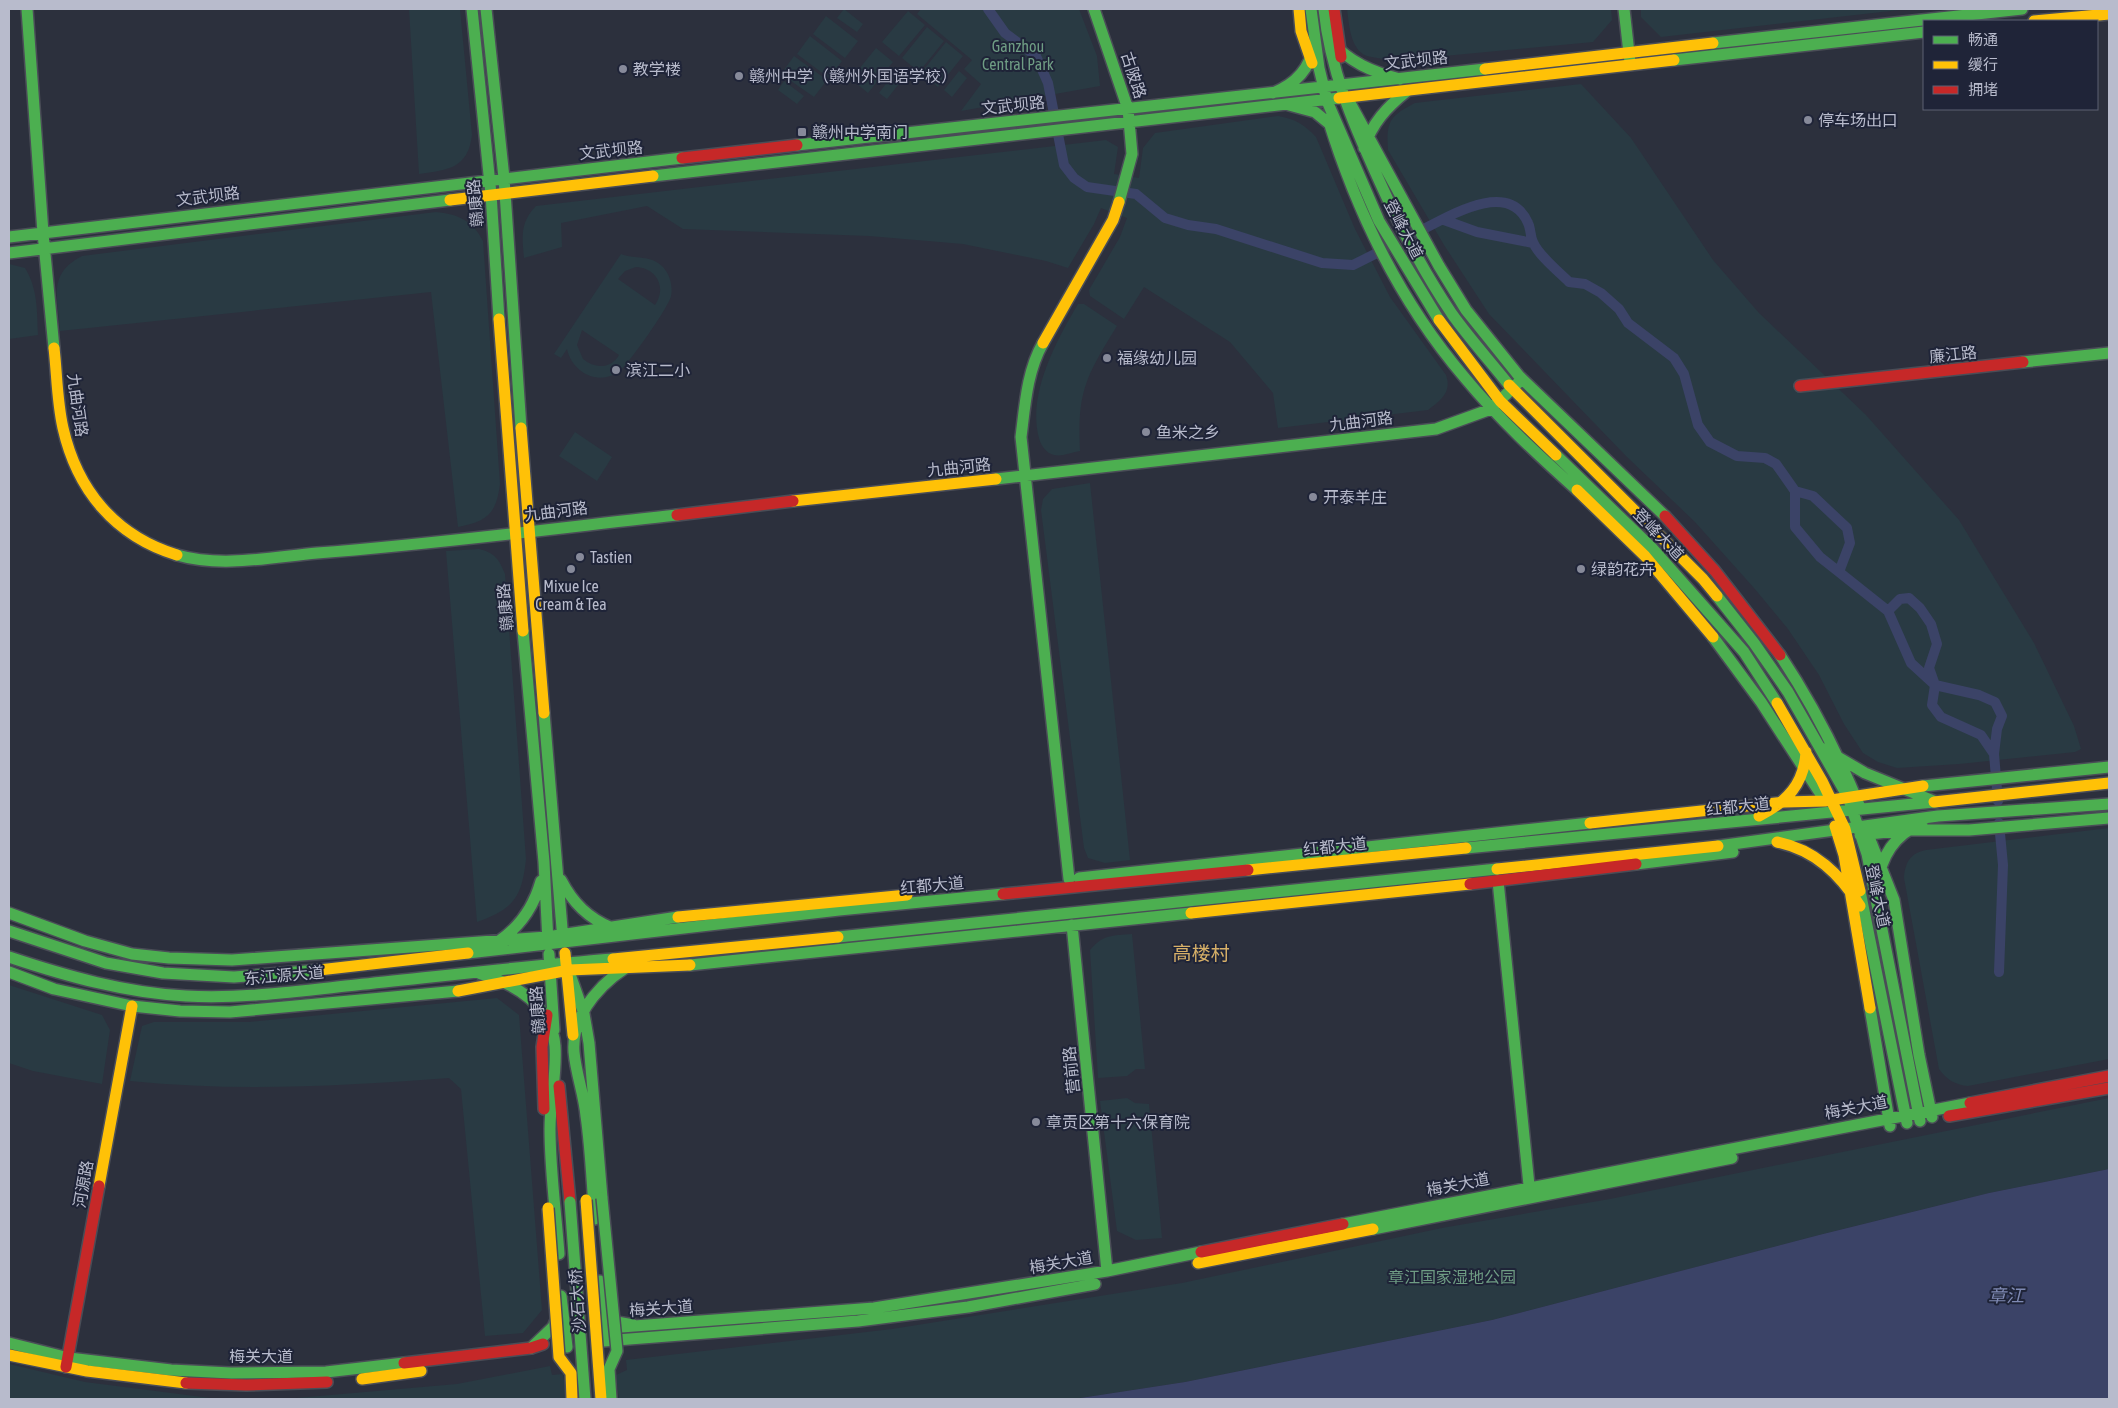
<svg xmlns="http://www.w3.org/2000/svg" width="2118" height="1408" font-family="'Asap Condensed','Noto Sans SC',sans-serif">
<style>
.green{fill:#293a43;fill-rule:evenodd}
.water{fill:#3b4367}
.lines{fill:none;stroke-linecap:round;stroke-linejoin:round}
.canal{stroke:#3b4367;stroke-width:10}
.fast-casing{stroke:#4a4d57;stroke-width:14}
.slow-casing{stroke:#4a4d57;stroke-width:14}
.jam-casing{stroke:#4a4d57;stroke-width:14}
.fast{stroke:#4caf50;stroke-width:11}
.slow{stroke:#ffc107;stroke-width:11}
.jam{stroke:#c62828;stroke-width:11}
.fast-bridge-casing{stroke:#4a4d57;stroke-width:14;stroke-linecap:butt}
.slow-bridge-casing{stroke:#4a4d57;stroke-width:14;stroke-linecap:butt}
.fast-bridge{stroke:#4caf50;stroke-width:11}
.slow-bridge{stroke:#ffc107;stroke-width:11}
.poi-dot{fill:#878a9a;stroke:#1f2438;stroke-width:2}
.labels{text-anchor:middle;stroke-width:4;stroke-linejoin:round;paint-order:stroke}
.park-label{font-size:16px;fill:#6f9d84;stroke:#1f2438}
.street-label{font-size:16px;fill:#b8bbcc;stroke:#1f2438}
.poi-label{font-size:16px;fill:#b8bbcc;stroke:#1f2438;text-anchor:start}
.water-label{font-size:18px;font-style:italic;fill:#7f8ab3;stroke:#1f2438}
.quarter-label{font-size:19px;fill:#d7b068;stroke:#1f2438}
</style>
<rect width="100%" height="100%" fill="#2c303d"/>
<!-- green -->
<path class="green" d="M409,9H460L472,135C468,168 449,170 419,174Z
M844,9L863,24L857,32L837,18Z
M921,9H1079L1097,56L1100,86L961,111L981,84L964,69L972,60L917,14Z
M1347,9H1611L1612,20L1593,42L1391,61C1383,58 1375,58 1367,56C1350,50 1349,23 1347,9Z
M1641,9H1908L1661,37L1641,17Z
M908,11L925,25L899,56L882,42Z
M826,16L858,41L845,58L813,34Z
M927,27L944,41L919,72L902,58Z
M810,36L842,61L829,78L797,54Z
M946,42L963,56L938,87L921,73Z
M876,48L893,62L868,93L851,79Z
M794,56L827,80L814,97L781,74Z
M959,71L967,78L952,97L944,90Z
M894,73L902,80L887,99L879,93Z
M784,81L804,96L797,104L778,90Z
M1581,84L1631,138L1713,260L1759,313L1866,415L1959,520L2034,643L2074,726L2081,749L2075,752L1959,764L1897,768L1878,762L1863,753L1844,724L1819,675L1788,629L1754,588L1695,522L1626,456L1489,314L1444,245L1388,150C1386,121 1390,116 1415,103Z
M1278,116C1295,119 1304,124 1316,137L1355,229L1390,297L1446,375C1452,392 1441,400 1428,410L1278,428L1273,393L1230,342L1144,287L1124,319L1090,296L1089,290L1120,237L1127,218L1101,208L1094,224L1068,268L1046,261L963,244L869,236L683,229L647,206L561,223L562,247L524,258C522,237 520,222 536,206L1106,140L1118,147L1114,174L1139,178L1143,148L1155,133Z
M436,212C458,214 473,221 483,241L500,484C496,515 487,521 458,527L431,292L60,331C58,298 47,274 82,256Z
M621,254C636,260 650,254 663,267C670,275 673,286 671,296C669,307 629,363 620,371C598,387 572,372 567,349L561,358L554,354ZM636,267C657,268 667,288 655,305L618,279L625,271ZM582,330L619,355C611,369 595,369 583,359L577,345Z
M9,264L25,268C38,289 37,312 38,335L9,339Z
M1078,304H1084L1117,326C1086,376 1077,392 1080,451C1073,452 1061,457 1054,455C1046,453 1041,446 1039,438C1027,395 1056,341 1078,304Z
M575,432L612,457L597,481L559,456Z
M1090,483L1130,860L1105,863L1088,858L1084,848L1041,510L1043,499L1052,489Z
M479,549C495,553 499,559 505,574L526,859C522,897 514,909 477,922L446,551Z
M2109,828V1059L1968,1086C1955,1085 1946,1079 1939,1069L1904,878C1905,863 1910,853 1926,850Z
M1132,934L1145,1069H1136L1127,1076L1098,1078L1090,950C1104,934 1111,936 1132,934Z
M9,985L102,1015L110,1030L102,1084L33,1071L9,1063Z
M497,998L519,1015L542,1310L523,1333L485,1336L461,1089L449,1078C342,1086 237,1092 130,1081L142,1026L154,1022H249Z
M1127,1098L1135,1103L1149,1104L1162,1238L1136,1240L1117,1231L1100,1101Z
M2109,1098V1169L1989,1193L1819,1235L1492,1320L1185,1382L1074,1399H619L616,1375L627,1370L626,1360L892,1329L1182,1283L1442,1228L1610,1199Z
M9,1364L85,1382L218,1399H9Z
M550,1366L552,1375L563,1374L567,1399H285L457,1384Z"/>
<!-- water -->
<path class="water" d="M2109,1169V1399H1074L1185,1382L1492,1320L1819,1235L1989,1193Z"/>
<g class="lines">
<!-- canal -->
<path class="canal" d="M988,9L1005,33L1036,56L1048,83L1064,165L1074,178L1087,187L1136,194L1165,218L1188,225L1216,229L1322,263L1353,265L1385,249
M1444,220L1477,232L1533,243
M1416,233C1445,219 1508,177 1528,223C1531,229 1530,236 1533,242C1538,255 1559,272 1569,282L1585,284L1601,293L1619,309L1628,323L1674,358L1684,374L1698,425L1710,442L1737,456L1765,458L1776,464L1795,491L1813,496L1847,528L1850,543L1839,572L1888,611L1900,599L1909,598L1920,608L1931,624L1937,644L1929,668L1935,685L1932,705L1941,717L1981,735L1994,754L1998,801
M1795,491V527L1820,557L1839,572
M1888,611L1911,663L1935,685L1979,695L1995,702L2002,716L1997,729L1994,754
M1999,972L2003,865L1999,823"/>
<defs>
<path id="fast" d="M27,9L43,233L54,348
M472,9L491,194L499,319
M486,9L504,178L521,428
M1094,9L1128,109L1132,154L1119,202
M1311,9L1319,68L1327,101L1379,221L1439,320
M1324,9C1330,70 1353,123 1378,178C1399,225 1423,271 1452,314C1469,338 1490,361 1509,385
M1624,9L1630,62
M1330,40C1349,62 1372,72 1400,79
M1713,43L2022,9
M1674,60L1924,32
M1273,93C1296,84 1310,69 1314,45
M1350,103L1439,266L1466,310L1519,376L1665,516
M1289,105L1315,112L1337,130
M1328,119C1357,213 1400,302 1465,378C1499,419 1538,455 1577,490
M797,145L1485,69
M1364,148C1372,123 1387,107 1407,91
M653,176L1339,98
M9,237L682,158
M9,253L450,200
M1043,343C1027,371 1025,405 1021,437L1069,879
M2023,362L2109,353
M1556,455L1652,548L1744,652L1777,703
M996,479L1436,429L1491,409L1522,379
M177,555C222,568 272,557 317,553C437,544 557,528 677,515
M1717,596L1754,643L1788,692L1848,797L1867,854L1920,1121
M523,631L544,862L548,942
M1713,637L1761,702L1822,796
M1780,655C1812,703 1837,752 1859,805
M544,713L563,940
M1824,749L1865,773L1936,802
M1923,786L2109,767
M1865,827L1894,900L1919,1055L1932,1117
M1860,835L1906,830H1969L2109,818
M1718,846L1938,816L2109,804
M1466,848L1934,802
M1636,864L1733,852
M1079,878L1590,823
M561,880C573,903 588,918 612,928
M1498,881L1530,1195
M1877,886C1881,856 1894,835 1922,823
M1860,891L1907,1123
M9,913L85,941L132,954L169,958L232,960L547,937L678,917
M1072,925L1107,1271
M9,931L106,963L163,973L234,977L319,970
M838,937L1497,869
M499,941C521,926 534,906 541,881
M468,953L839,910L1003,894
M549,954L554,1030
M9,957C66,976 126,993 186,996C243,999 300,991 356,985C442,976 527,966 613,959
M690,965L1191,913
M9,972L54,989L132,1006L180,1011L230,1012L458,991
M481,974C516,984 552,1006 555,1046C557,1073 550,1101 550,1129C550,1171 556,1212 559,1254
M571,977L584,1014L589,1043L602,1198
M1870,1008L1890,1126
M595,1219C592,1185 591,1150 586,1116C584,1094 576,1074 574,1052C571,1011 606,977 639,960
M1343,1224L1970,1103
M1373,1229L1732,1158
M600,1281L606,1341
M561,1296L567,1347
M605,1310L617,1322L633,1325
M621,1327L874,1308L1107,1271L1201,1252
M604,1341L858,1321L968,1307L1095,1284
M9,1343L69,1358L171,1370L231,1373L326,1372L404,1363
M531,1348L553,1327L559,1313"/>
<path id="slow" d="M1299,9L1301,31L1312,63
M2034,21L2109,14
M1485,69L1713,43
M1339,98L1674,60
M450,200L653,176
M499,319L523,631
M1439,320L1500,401L1556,455
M1043,343L1113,220L1119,202
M54,348C57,374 57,402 63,428C77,490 115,536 177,555
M1509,385L1703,579L1717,596
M521,428L544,713
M1577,490L1645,556L1713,637
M793,501L996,479
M1777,703L1822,781L1845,829L1860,891
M1934,802L2109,783
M1759,816C1787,802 1804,784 1806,752
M1590,823L1784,802L1825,801L1923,786
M1835,826L1844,855L1870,1008
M1777,842C1815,850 1840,874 1860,906
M1497,869L1718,846
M1248,870L1466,848
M1191,913L1470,884
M678,917L907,895
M565,953L573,1035
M613,959L838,937
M319,970L468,953
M458,991L569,970L690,965
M99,1186L132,1006
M1198,1263L1373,1229
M9,1355L87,1371L186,1383
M362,1379L421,1371"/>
<path id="jam" d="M1334,9L1341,57
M682,158L797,145
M1800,386L2023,362
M677,515L793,501
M1665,516L1715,571L1780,655
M1470,884L1636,864
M1003,894L1248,870
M559,1086L570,1202
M1970,1103L2109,1076
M544,1109L542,1047L547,1015
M1949,1116L2109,1088
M1201,1252L1343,1224
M404,1363L531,1348L543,1344
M66,1367L99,1186
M186,1383L246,1385L327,1382"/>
</defs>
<!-- fast casing -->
<use href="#fast" class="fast-casing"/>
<!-- slow casing -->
<use href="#slow" class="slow-casing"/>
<!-- jam casing -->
<use href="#jam" class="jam-casing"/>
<!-- fast -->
<use href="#fast" class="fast"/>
<!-- slow -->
<use href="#slow" class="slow"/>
<!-- jam -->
<use href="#jam" class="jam"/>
<defs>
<path id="fast-bridge" d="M602,1198L617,1351L609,1369L611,1399
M570,1202L585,1399"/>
<path id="slow-bridge" d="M586,1200L601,1399
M548,1208L559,1357L571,1373L572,1399"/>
</defs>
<!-- fast-bridge casing -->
<use href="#fast-bridge" class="fast-bridge-casing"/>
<!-- slow-bridge casing -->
<use href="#slow-bridge" class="slow-bridge-casing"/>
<!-- fast-bridge -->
<use href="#fast-bridge" class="fast-bridge"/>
<!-- slow-bridge -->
<use href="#slow-bridge" class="slow-bridge"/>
</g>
<!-- markers -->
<g class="poi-dot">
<circle cx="623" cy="69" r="5"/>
<circle cx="739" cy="76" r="5"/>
<circle cx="1808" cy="120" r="5"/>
<rect x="797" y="127" width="10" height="10" rx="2.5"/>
<circle cx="1107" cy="358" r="5"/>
<circle cx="616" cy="370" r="5"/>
<circle cx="1146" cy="432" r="5"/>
<circle cx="1313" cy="497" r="5"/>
<circle cx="580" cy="557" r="5"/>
<circle cx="571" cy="569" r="5"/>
<circle cx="1581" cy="569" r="5"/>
<circle cx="1036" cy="1122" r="5"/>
</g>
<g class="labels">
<!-- park labels -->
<g class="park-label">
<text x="1018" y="52">Ganzhou<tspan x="1018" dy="18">Central Park</tspan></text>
<text x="1452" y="1283">章江国家湿地公园</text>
</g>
<!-- street labels -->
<g class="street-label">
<text transform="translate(1416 60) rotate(-6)" y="6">文武坝路</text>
<text transform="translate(1134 75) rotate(72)" y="6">古陂路</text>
<text transform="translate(1013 105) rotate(-6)" y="6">文武坝路</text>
<text transform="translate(611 150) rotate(-6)" y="6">文武坝路</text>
<text transform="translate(208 196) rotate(-7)" y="6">文武坝路</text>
<text transform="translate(475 203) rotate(-95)" y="6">赣康路</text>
<text transform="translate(1404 229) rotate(62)" y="6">登峰大道</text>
<text transform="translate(1953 354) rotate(-6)" y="6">廉江路</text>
<text transform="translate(78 405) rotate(82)" y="6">九曲河路</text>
<text transform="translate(1361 421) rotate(-7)" y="6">九曲河路</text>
<text transform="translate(959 467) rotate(-6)" y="6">九曲河路</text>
<text transform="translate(556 511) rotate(-7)" y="6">九曲河路</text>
<text transform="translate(1659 534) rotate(46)" y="6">登峰大道</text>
<text transform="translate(505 607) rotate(-95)" y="6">赣康路</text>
<text transform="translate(1738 806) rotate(-6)" y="6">红都大道</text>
<text transform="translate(1335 846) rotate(-6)" y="6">红都大道</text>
<text transform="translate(932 885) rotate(-5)" y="6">红都大道</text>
<text transform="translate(1878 896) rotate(78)" y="6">登峰大道</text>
<text transform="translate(284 975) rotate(-5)" y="6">东江源大道</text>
<text transform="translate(537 1010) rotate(-94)" y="6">赣康路</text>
<text transform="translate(1071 1070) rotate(-96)" y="6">营前路</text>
<text transform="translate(1856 1107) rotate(-11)" y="6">梅关大道</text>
<text transform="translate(83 1184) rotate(-80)" y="6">河源路</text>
<text transform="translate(1458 1184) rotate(-11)" y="6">梅关大道</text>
<text transform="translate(1061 1262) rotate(-10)" y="6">梅关大道</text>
<text transform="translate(577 1301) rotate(-94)" y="6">沙石大桥</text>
<text transform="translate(661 1308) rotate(-4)" y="6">梅关大道</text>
<text x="261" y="1362">梅关大道</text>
</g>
<!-- poi labels -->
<g class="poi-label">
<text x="633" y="75">教学楼</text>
<text x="749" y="82">赣州中学（赣州外国语学校）</text>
<text x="1818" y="126">停车场出口</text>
<text x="812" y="138">赣州中学南门</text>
<text x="1117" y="364">福缘幼儿园</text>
<text x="626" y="376">滨江二小</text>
<text x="1156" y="438">鱼米之乡</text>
<text x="1323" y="503">开泰羊庄</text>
<text x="590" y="563">Tastien</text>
<text x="1591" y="575">绿韵花卉</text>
<text x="571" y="592" text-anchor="middle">Mixue Ice<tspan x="571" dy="18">Cream &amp; Tea</tspan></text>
<text x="1046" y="1128">章贡区第十六保育院</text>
</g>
<!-- water labels -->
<g class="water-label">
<text x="2006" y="1302">章江</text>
</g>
<!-- quarter labels -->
<g class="quarter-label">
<text x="1201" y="960">高楼村</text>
</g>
</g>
<!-- border -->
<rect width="2118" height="1408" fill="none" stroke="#b8bbcc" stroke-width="20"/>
<!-- legend -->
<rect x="1923" y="20" width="175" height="90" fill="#1f2438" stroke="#5c6073"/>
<rect x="1933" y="36" width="25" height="8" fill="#4caf50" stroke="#5c6073"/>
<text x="1968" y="45" font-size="15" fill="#b8bbcc">畅通</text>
<rect x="1933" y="61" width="25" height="8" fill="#ffc107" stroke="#5c6073"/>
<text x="1968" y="70" font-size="15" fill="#b8bbcc">缓行</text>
<rect x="1933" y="86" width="25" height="8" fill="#c62828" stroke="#5c6073"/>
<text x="1968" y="95" font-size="15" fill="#b8bbcc">拥堵</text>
</svg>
